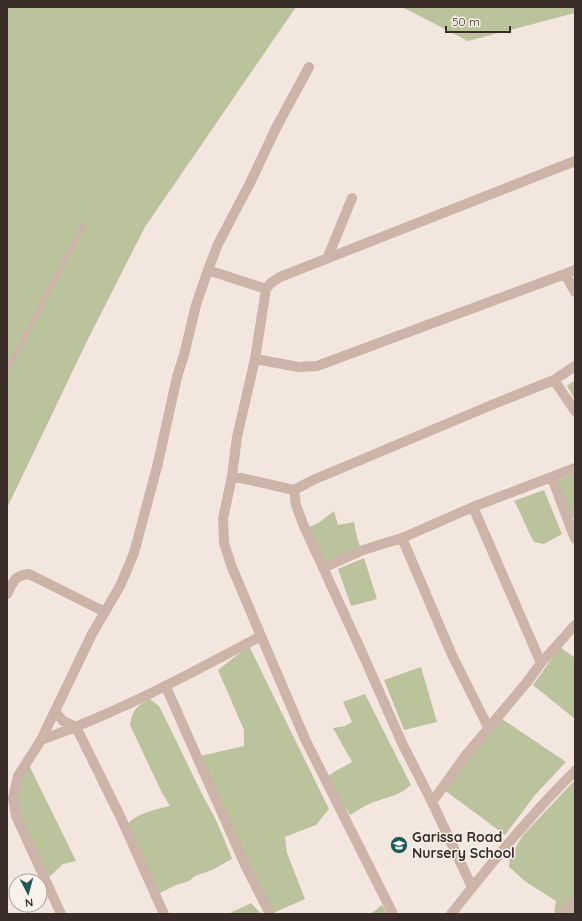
<svg xmlns="http://www.w3.org/2000/svg" width="582" height="921" font-family="Quicksand,sans-serif">
<style>
.green{fill:#bbc39d}
.lines{fill:none;stroke-linecap:round;stroke-linejoin:round}
.stream{stroke:#7cb1ac;stroke-width:2.5}
.service{stroke:#ccb4a9;stroke-width:5}
.minor{stroke:#ccb4a9;stroke-width:10}
.labels{text-anchor:middle;stroke-width:3;stroke-linejoin:round;paint-order:stroke}
.poi-label{font-size:14px;font-weight:bold;fill:#392c29;stroke:#faf1ea;text-anchor:start}
</style>
<rect width="100%" height="100%" fill="#f3e6de"/>
<!-- green -->
<path class="green" d="M7,7H296L145,227L89,337L7,508Z
M402,7H575V13L468,41Z
M575,380V400L567,386Z
M575,473V517L571,519L552,483Z
M544,490L562,534L544,544L534,542C526,529 522,514 514,501Z
M334,511L338,525L354,522L356,533L360,547L321,566L300,530C314,527 323,520 334,511Z
M364,558L377,599L351,606L338,569Z
M249,646L329,809L316,825L285,837L287,853L305,899L271,914L196,757L244,746V730L218,670Z
M560,647L575,658V719L533,685Z
M421,667L437,722L404,730L384,680Z
M365,694L411,785C396,798 385,797 369,804C362,807 356,812 350,815L327,778C334,770 343,768 352,762L333,728L345,726L352,722L343,702Z
M150,699L159,706L166,720L204,798L215,818L225,841L232,859L212,870L195,876L189,881L176,885L154,896L128,830L129,822C140,813 156,809 170,806L162,793L130,725C133,710 136,706 150,699Z
M502,719L566,762L535,795L505,835L443,789Z
M28,763L76,861L63,864L48,878L18,813V786Z
M575,780V914H554L556,901L526,882L509,867L510,857L523,835Z
M251,903L261,914H228Z
M382,905L387,914H371Z"/>
<g class="lines">
<!-- stream -->
<path class="stream" d="M551,7H552"/>
<!-- service -->
<path class="service" d="M7,370L84,224"/>
<!-- minor -->
<path class="minor" d="M327,259L352,198
M208,270L266,289
M565,274L575,270
M255,359L299,367L317,366L565,274L575,292
M554,380L575,411
M232,476L294,490L313,480L494,404L554,380L575,366
M552,478L575,539
M294,490L296,505L303,524L364,657L402,743L432,802L472,887
M402,538L473,507
M323,568L363,550L402,538L452,655L488,727
M7,594C13,582 15,575 29,574L105,612
M261,636L231,565L224,543L223,519L232,476L237,437L255,359L266,289L271,283L280,277L575,161
M541,663L473,507L575,468
M166,687L246,867L270,914
M55,711L63,721L76,727L120,816L164,914
M41,740C119,712 188,675 261,636L305,739L393,914
M432,802L466,755L527,682L541,663L575,625
M61,914L16,816L13,798L18,776L41,740L92,634L120,586L134,553L158,463L177,377L184,355L196,305L208,270L218,244L250,183L277,126L309,67
M451,914C490,865 530,815 575,771
M563,914L575,901"/>
</g>
<!-- icons -->
<defs>
<symbol id="school-disc" viewBox="-11 -11 22 22"><circle r="9.5" fill="#1d5b57" stroke="#faf1ea"/><path d="M0-5L7-2L0 1L-7-2ZM-4 1L0 2.5L4 1V4Q0 6-4 4Z" fill="#fff"/></symbol>
</defs>
<g fill-rule="evenodd">
<use href="#school-disc" x="389" y="835" width="20" height="20"/>
</g>
<g class="labels">
<!-- poi labels -->
<g class="poi-label">
<text x="412" y="842">Garissa Road<tspan x="412" dy="16">Nursery School</tspan></text>
</g>
</g>
<!-- border -->
<rect width="582" height="921" fill="none" stroke="#392c29" stroke-width="16"/>
<!-- north arrow -->
<g transform="translate(28 893) rotate(174)"><circle r="19" fill="#faf1ea" stroke="#ada29d"/>
<path d="M0-3L7 15L0 10L-7 15Z" fill="#1d5b57"/>
<text y="-6" font-size="11" font-weight="bold" text-anchor="middle" fill="#392c29">N</text>
</g>
<!-- scale -->
<path d="M446 26v6h64v-6" fill="none" stroke="#392c29" stroke-width="2"/>
<text x="452" y="26" font-size="12" fill="#392c29" stroke="#faf1ea" stroke-width="3" paint-order="stroke">50 m</text>
</svg>
